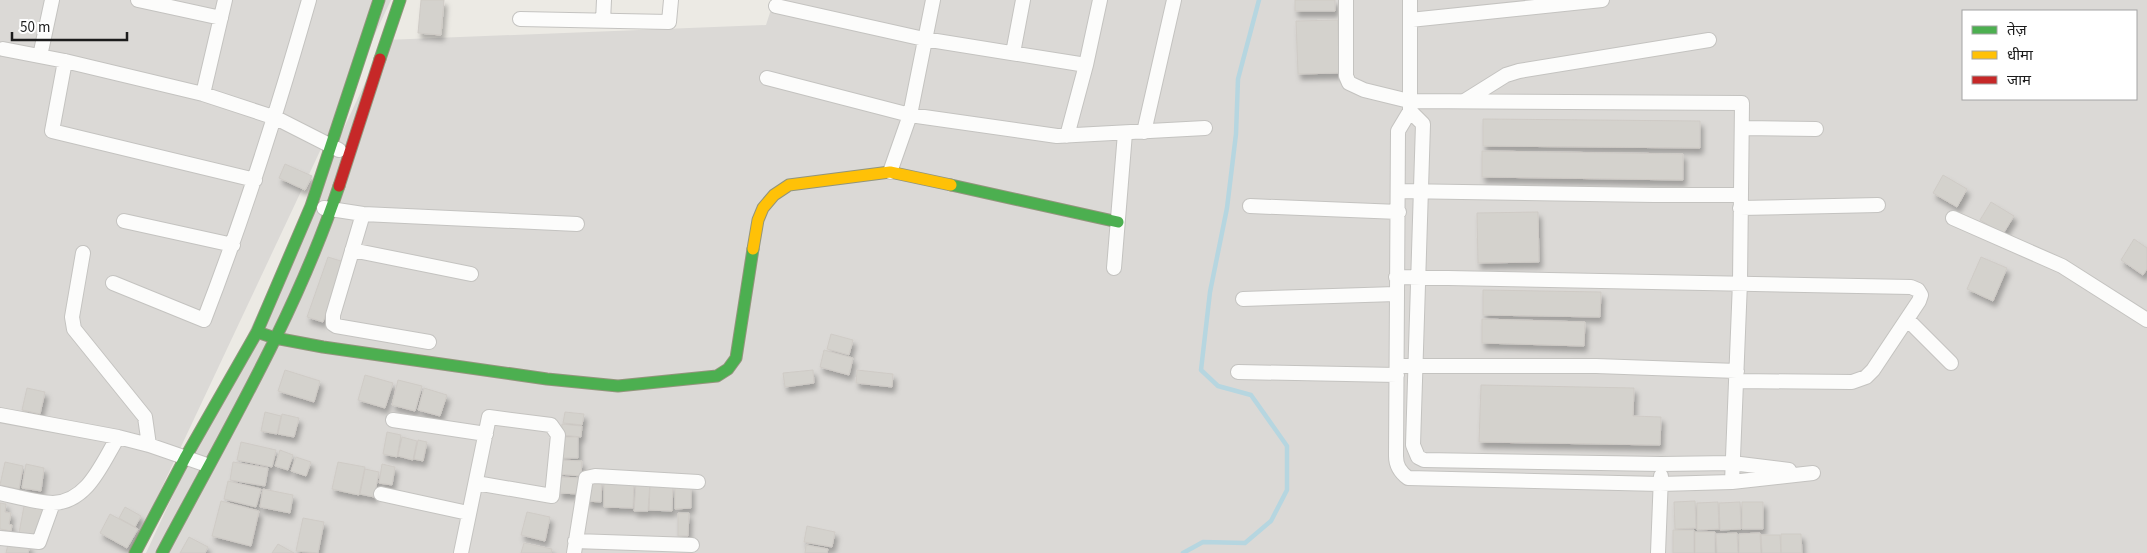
<svg xmlns="http://www.w3.org/2000/svg" width="2147" height="553" font-family="'Source Sans 3','Noto Sans Devanagari',sans-serif">
<style>
.residential{fill:#dbd9d6;fill-rule:evenodd}
.lines{fill:none;stroke-linecap:round;stroke-linejoin:round}
.stream{stroke:#b6d6e0;stroke-width:4.5}
.building{fill:#d4d2cd;stroke:#cfcbc6;filter:url(#shadow)}
.street-casing{stroke:#c4c3c0;stroke-width:16}
.fast-casing{stroke:#92957c;stroke-width:13}
.slow-casing{stroke:#92957c;stroke-width:13}
.jam-casing{stroke:#92957c;stroke-width:13}
.street{stroke:#fcfcfb;stroke-width:14}
.fast{stroke:#4caf50;stroke-width:11}
.slow{stroke:#ffc107;stroke-width:11}
.jam{stroke:#c62828;stroke-width:11}
</style>
<defs>
<filter id="shadow"><feDropShadow dx="3" dy="5.5" stdDeviation="2.5" flood-color="#0004"/></filter>
</defs>
<rect width="100%" height="100%" fill="#eceae4"/>
<!-- residential -->
<path class="residential" d="M0,0H391L131,553H0Z
M774,0H2147V553H146L385,40L766,25ZM1963,11H2136V99H1963Z"/>
<g class="lines">
<!-- stream -->
<path class="stream" d="M1183,553L1203,542L1245,543L1271,521L1287,490V446L1251,395L1218,386L1201,370L1210,292L1227,208L1236,134L1238,79L1259,0"/>
</g>
<!-- building -->
<path class="building" d="M421,0H444L441,35L418,33Z
M1295,0H1335V11H1295Z
M1338,20L1339,73L1298,74L1296,21Z
M1483,119L1700,121V148L1483,146Z
M1482,151L1683,154V180L1482,177Z
M285,164L312,176L305,190L279,178Z
M1943,175L1967,189L1957,207L1933,193Z
M1991,202L2014,216L2003,234L1980,220Z
M1538,212L1539,262L1478,263L1477,213Z
M2134,239L2147,248V269L2143,275L2121,260Z
M328,257L344,262L323,322L307,317Z
M1981,257L2007,268L1993,301L1967,289Z
M1483,290L1601,292L1600,317L1483,315Z
M1482,319L1585,322L1584,346L1482,343Z
M831,334L853,340L849,355L827,349Z
M824,350L853,358L849,375L820,367Z
M285,370L320,381L314,402L278,391Z
M813,370L814,383L785,387L783,373Z
M857,370L893,374L892,387L856,383Z
M365,375L393,383L385,408L358,400Z
M398,380L422,386L415,411L392,405Z
M1481,385L1634,388L1633,416L1661,417L1660,445L1479,442Z
M27,388L45,392L40,414L22,410Z
M424,388L447,395L440,416L418,410Z
M265,412L281,416L277,434L261,431Z
M565,412L584,414L582,425L563,423Z
M282,414L299,418L294,437L278,434Z
M562,424L582,426L581,437L561,435Z
M387,432L401,435L397,457L383,454Z
M402,437L417,441L413,460L398,456Z
M560,437H578V458H560Z
M418,440L427,442L423,461L414,459Z
M241,442L276,450L272,467L237,460Z
M280,450L293,455L288,470L275,466Z
M296,457L311,462L306,476L291,471Z
M560,460L582,461L581,476L559,474Z
M5,462L23,466L19,489L0,485Z
M233,462L268,468L265,486L230,480Z
M338,462L365,467L359,495L332,489Z
M26,464L44,468L41,491L22,488Z
M382,464L395,467L392,485L379,483Z
M365,469L379,472L374,497L360,494Z
M559,477L581,478L580,494L559,493Z
M588,480H602L601,502L587,501Z
M228,481L261,489L256,507L224,499Z
M604,481L634,482L633,508L604,507Z
M636,482L650,483L648,511H634Z
M650,485H673L672,511L649,510Z
M675,486H691V508L675,509Z
M263,489L293,495L290,513L260,507Z
M25,501L45,505L39,537L19,533Z
M221,501L259,511L251,546L212,536Z
M1695,501L1696,528L1675,529L1674,502Z
M1718,502L1719,529L1697,530V503Z
M1740,502L1741,529L1720,530L1719,503Z
M1742,502H1763V529H1742Z
M0,503L6,504L5,512L11,513L9,524L12,525L11,531L0,529Z
M125,507L141,516L135,527L119,518Z
M527,512L550,517L545,541L521,535Z
M678,513H689L688,536H678Z
M110,514L138,529L127,548L100,533Z
M303,518L324,522L318,553L296,551Z
M807,526L835,532L832,547L804,542Z
M1673,530H1694V553H1673Z
M1695,532H1715V553H1695Z
M1737,533L1738,553H1717L1716,534Z
M1760,533L1761,553H1739V534Z
M1781,534H1801L1802,553H1781Z
M1761,535H1780L1781,553H1762Z
M189,537L208,547L205,553H180Z
M9,540L30,546L28,553H6Z
M524,543L552,549L551,553H521Z
M278,544L294,553H272Z
M806,545L828,549L827,553H805Z"/>
<g class="lines">
<defs>
<path id="street" d="M138,0L221,18
M1346,0V76L1349,83L1364,90L1409,101L1742,103L1740,282L1732,482
M1410,0V111L1398,131L1396,456C1396,466 1400,472 1408,478L1660,484L1732,482L1813,473
M776,6L924,39L1086,65
M520,19L669,22L671,0
M1410,20L1602,0
M603,21L604,0
M3,49L65,61L203,94L276,118L339,150
M1013,53L1023,0
M40,56L52,0
M65,61L52,131L255,180
M767,78L910,115L1057,136L1205,128
M203,94L225,0
M1466,100L1506,75L1519,71L1709,40
M1410,111L1423,124L1413,445L1418,457L1424,460L1661,464L1732,463L1789,470
M1742,128L1816,129
M1144,132L1174,0
M1067,136L1086,65L1100,0
M890,172L910,115L933,0
M1399,191L1654,195H1741
M1250,206L1399,212
M324,208L363,214L577,224
M1740,208L1878,205
M363,214L333,315V324L336,326L429,342
M1953,218L2062,266L2147,320
M124,221L233,245
M352,250L471,274
M83,253L72,317L74,329L145,417L149,445
M1114,268L1125,133
M1396,277L1911,287L1918,290L1921,295L1919,301L1873,370L1866,377L1852,382L1736,381
M113,283L204,320C245,214 278,109 309,0
M1243,299L1396,294
M1907,319L1951,363
M1397,366H1596L1737,371
M1238,372L1397,375
M0,415L118,437L149,445L207,465
M393,420L486,434
M0,493C14,496 40,503 53,503C88,502 102,463 118,437
M381,494L468,513
M0,538L39,542L53,503
M575,541L692,545
M461,553L489,417L551,425L558,435L552,496L476,483
M574,553L586,478L595,476L698,482
M1658,553L1661,476"/>
<path id="fast" d="M380,59L400,0
M951,185L1118,222
M257,332L275,338L323,347L547,379L618,386L717,376L728,369L736,358L753,249
M135,553L185,458L257,332L311,206L379,0
M162,553C225,434 296,315 339,186"/>
<path id="slow" d="M753,249L758,220L763,208L774,195L789,185L890,172L951,185"/>
<path id="jam" d="M339,186L380,59"/>
</defs>
<!-- street casing -->
<use href="#street" class="street-casing"/>
<!-- fast casing -->
<use href="#fast" class="fast-casing"/>
<!-- slow casing -->
<use href="#slow" class="slow-casing"/>
<!-- jam casing -->
<use href="#jam" class="jam-casing"/>
<!-- street -->
<use href="#street" class="street"/>
<!-- fast -->
<use href="#fast" class="fast"/>
<!-- slow -->
<use href="#slow" class="slow"/>
<!-- jam -->
<use href="#jam" class="jam"/>
</g>
<!-- legend -->
<rect x="1962" y="10" width="175" height="90" fill="#ffffff" stroke="#a4a4a4"/>
<rect x="1972" y="26" width="25" height="8" fill="#4caf50" stroke="#a4a4a4"/>
<text x="2007" y="35" font-size="15" fill="#1c1c1c">तेज़</text>
<rect x="1972" y="51" width="25" height="8" fill="#ffc107" stroke="#a4a4a4"/>
<text x="2007" y="60" font-size="15" fill="#1c1c1c">धीमा</text>
<rect x="1972" y="76" width="25" height="8" fill="#c62828" stroke="#a4a4a4"/>
<text x="2007" y="85" font-size="15" fill="#1c1c1c">जाम</text>
<!-- scale -->
<path d="M12 32v8h115v-8" fill="none" stroke="#1c1c1c" stroke-width="2.5"/>
<text x="20" y="32" font-size="15" fill="#1c1c1c" stroke="#ffffff" stroke-width="4" paint-order="stroke">50 m</text>
</svg>
